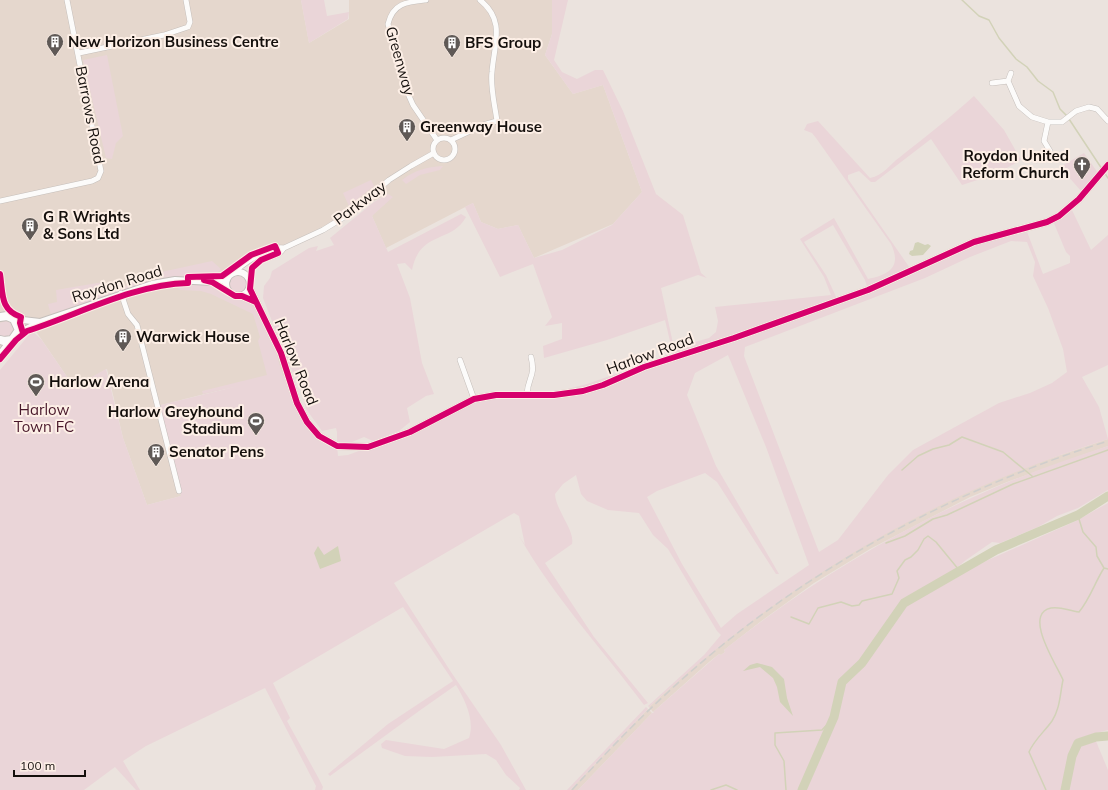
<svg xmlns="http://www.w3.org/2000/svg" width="1108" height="790" font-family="Mulish,sans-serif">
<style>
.built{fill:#e5d7cd}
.green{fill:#ead5d8;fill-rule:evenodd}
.water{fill:#d2d2b8}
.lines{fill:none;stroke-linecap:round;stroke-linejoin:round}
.stream{stroke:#d2d2b8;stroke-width:1.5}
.river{stroke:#d2d2b8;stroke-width:9}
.minor-casing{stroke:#c5bfbb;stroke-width:6}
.tertiary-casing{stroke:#c5bfbb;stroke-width:8}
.primary-casing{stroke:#c5bfbb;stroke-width:10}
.minor{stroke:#fcfbfa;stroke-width:5}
.tertiary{stroke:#fcfbfa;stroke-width:6}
.primary{stroke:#fcfbfa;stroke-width:8}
.rail{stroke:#d0cecc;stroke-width:1.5;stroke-dasharray:8 4;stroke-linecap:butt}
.cycleway-casing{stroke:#fdefe6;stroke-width:8}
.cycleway{stroke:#d6006c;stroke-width:6}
.labels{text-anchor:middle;stroke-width:4;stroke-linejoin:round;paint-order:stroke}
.poi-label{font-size:15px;font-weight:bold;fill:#140f0c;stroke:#fdefe6;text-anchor:start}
.street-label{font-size:15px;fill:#140f0c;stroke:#fdefe6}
.park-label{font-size:15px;fill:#48172a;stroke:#fdefe6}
</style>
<rect width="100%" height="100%" fill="#ebe3de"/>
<!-- built -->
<path class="built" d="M0,0H301L309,43L349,19V0H552V34L545,55L573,94L603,85L642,192L613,224L534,258L518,225L498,229L481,222L473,203L386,248L372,216L384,196L306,235L216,274L166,278L152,284L198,280L222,289L233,297L248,300L265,317L288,376L272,377L157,406L181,496L147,505L123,438L107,369L74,387L33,327L0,356Z
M1108,439V446L1007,482L970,497L870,549L814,583L760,622L724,650L725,652L721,655L719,654L709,662L653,712L649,707L698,663L747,624L807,581L872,540L938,505L984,484L1037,463Z
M648,709L652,713L578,790H570Z"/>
<!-- green -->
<path class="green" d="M301,0H324L327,16L349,12L348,19L309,43Z
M552,0H568L554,60L562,72L577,79L595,70H603L623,111L656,194L683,215L701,273L707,278L698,275L661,288L674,348L709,338L716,332L718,321L715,307L831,295L824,277L800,239L834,218L868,279C889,275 902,267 891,244L816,138L812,133L804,130L807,124L818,121L870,178C883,176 890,164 900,157C925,137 950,118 974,96L1004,130L1021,160L996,174L962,185L931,139L875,182H871L859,171L848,175V179L912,271L974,242L1026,229L1043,274L1070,263V256L1066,252L1053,221L1071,208L1091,250L1108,235V365L1082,377L1099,407L1108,439C928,496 788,580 649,707L648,706L704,655L721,635L717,631L668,549L653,535L639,513L608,510L587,501L581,494L576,475L563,484L555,494C556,511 575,530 572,544L545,563L594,637L648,703L644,705C602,649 554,597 519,536L525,545L519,516L514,513L394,583L451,672L501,745L526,790H519L520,788L506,775L496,760L486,754L432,757L405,756L382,748L381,744L386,740L444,749L469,738C475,720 465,700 456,685L419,711L330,776L328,774L388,724L453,681L403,607L273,683L290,718L287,721L319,779L323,787L322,790H315L316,786L265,688L146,746L123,761L140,790H136L115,767L84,790H0V370L32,331L41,339L74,387L106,369L123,438L147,505L181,496L157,406L238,386L203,394L202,391L267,375L258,341L260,337L253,314L211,294L201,291L180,290L177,287L178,282L204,283L222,291L230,298L246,301L254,307L274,346L283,376H288L297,403L313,430L337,446L338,456L348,455L410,432L474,399L556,392L587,384L673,354L665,320L607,340L544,358L543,346L562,339V323L545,326L552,317L533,264L500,277L465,207L473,203L481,222L498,229L518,225L534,258L562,250L612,225L642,192L603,85L573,94L545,55L552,34ZM833,225L865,280L868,290L838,301L826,275L804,242ZM1011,241L1027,242L1035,262L1033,276L1048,308L1063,349L1067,372L1052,383L1030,393L999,403L913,450L888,475L838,540L819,552L744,356L745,347L925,278L970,257ZM728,355L766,447L809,565L737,614L721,628L682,564L647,497L657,491L705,473L717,482L774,571L776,574H779L716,466L687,395L695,373Z
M107,55L123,136L116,143L112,159L106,158L83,60Z
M1084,153L1098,173L1081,191L1060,167Z
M443,166L440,170L420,175L406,184L402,180C415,170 426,167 443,166Z
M371,180L374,186L349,206L343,193Z
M388,194L393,197L372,216L388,252L461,214L466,217C451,244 420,230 412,270L405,263L397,264L410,298L422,363L434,394L426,396L407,408L410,422L399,431L373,441L364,437L352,442H337V432L336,428L322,431L306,409L301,389L287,360L263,298L264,286L270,278L272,271L309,248L318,246L316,251L334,245L330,238L374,202Z
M212,261L221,269L216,274L167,279L51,315L48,304L57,302L56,290L103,282L104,291C115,293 122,289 130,283L129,279Z
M229 285a9 9 0 1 1 18 0a9 9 0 1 1-18 0Z
M5,321L10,322L14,330L10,337L0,336V323Z
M1108,446V490L1078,508L1057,516L1038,527L1000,543L992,542L966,560L954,570L953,580L968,569L1076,521L1108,503V730L1093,734L1108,770V790H578L652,713H654L653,712L719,654L721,655L725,652L724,650C841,557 965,491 1108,446Z
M646,707L648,709L570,790H567Z"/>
<!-- water -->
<path class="water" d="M918,242L925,245L928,244L931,246L923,255L912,256L909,254L910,251L913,250L915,243Z
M318,546L324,555L338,546L341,561L320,569L314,553Z
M757,663L772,667L784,679L787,698L793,716L780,702L777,687L773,678L760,667L743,671L750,665Z"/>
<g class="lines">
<!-- stream -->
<path class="stream" d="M962,0L979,16L989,20L999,38L1016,59L1027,67L1038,81L1053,92L1060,109L1067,116
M1069,119L1102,169
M1104,172L1108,178
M902,470L918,456L933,449L949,445L962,437L1003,452L1032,476
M1078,515V516
M1079,519L1083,532L1096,547L1097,556L1104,568L1108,569
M886,543L905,536L933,519L947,515L1013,484L1108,450
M791,617L809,624L818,608L841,602L852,606L859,605L862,601L892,594L899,578L897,571L905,560L911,557L918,550L924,539L928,536L936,542L959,570
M711,790L726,785L737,790
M786,790L784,761L775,745V733L822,730L834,717
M1046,790L1029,752C1034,740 1045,731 1052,721C1060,709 1060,694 1063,680C1058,667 1022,614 1051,608C1061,606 1069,611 1079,612C1090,599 1095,582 1104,568"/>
<!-- river -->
<path class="river" d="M802,790L834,717L842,682L862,663L904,603L996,550L1078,515L1108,496
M1065,790L1072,756L1078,743L1096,737L1108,736"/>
<defs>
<path id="minor" d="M426,0C407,2 393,3 388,24L405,87L413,105L437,140
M79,53L164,35L188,27L190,22L186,0
M1008,81L1019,106L1032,117L1048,122H1062L1076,111L1089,107L1097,109L1108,121
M1008,81L1011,73
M992,83L1008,81
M433 149a11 11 0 1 1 22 0a11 11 0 1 1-22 0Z
M451,140L483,125L497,121C495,106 490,87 492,72C494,44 506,21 480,0
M1037,160L1050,151L1044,141L1048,122
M0,201L92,181L98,178L101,171L67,0
M234,273C243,263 271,245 284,248
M249,280C255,250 274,264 284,248L323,230L349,214L389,180L411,166L434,153
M121,293L128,314L137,325L179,491
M460,360L474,399
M527,394C528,377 536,376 531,357"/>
<path id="tertiary" d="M226 284a12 12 0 1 1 24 0a12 12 0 1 1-24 0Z
M212,282L227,290
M250,289L281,353L297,403L307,422L319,436L337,446L368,447L410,432L474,399L496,395H554L583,391L603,385L644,367L734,338L868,290L974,242L1047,222L1059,216L1079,199L1108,165
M242,296L256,302
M14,319L40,322
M17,334L40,322L152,284L175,280L212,282L227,280"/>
<path id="primary" d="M0,317L7,316L14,319L19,330L12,340L4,341L0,340
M0,356L12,340"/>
</defs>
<!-- minor casing -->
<use href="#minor" class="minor-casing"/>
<!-- tertiary casing -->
<use href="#tertiary" class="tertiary-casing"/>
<!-- primary casing -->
<use href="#primary" class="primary-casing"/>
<!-- minor -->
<use href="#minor" class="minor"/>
<!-- tertiary -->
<use href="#tertiary" class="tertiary"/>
<!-- primary -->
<use href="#primary" class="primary"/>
<!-- rail -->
<path class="rail" d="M572,790C611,747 651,706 695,668C815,564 956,489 1108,441"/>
<defs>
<path id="cycleway" d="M0,274C3,294 0,310 21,317L20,323L23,333
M204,280L212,282L235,296H242L256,302
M0,359L16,340L27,331C77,315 135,284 188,283V277L222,276L251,255L275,246L278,253L261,260L252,268L250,289L281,353L297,403L307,422L319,436L337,446L368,447L410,432L474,399L496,395H554L583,391L603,385L644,367L734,338L868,290L974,242L1047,222L1059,216L1079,199L1108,165"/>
</defs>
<!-- cycleway casing -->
<use href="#cycleway" class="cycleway-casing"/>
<!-- cycleway -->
<use href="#cycleway" class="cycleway"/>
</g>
<!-- icons -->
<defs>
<symbol id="building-pin" viewBox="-11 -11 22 30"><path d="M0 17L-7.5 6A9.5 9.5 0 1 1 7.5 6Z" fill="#5f5956" stroke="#fdefe6"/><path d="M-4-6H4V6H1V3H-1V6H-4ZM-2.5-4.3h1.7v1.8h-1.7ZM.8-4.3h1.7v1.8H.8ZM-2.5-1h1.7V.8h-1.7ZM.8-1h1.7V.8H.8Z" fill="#fff"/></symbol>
<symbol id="church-pin" viewBox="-11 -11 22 30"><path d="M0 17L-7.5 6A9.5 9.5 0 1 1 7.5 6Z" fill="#5f5956" stroke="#fdefe6"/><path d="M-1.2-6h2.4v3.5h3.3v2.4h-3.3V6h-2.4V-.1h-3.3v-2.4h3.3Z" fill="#fff"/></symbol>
<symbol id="stadium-pin" viewBox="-11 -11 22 30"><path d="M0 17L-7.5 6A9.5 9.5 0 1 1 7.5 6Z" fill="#5f5956" stroke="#fdefe6"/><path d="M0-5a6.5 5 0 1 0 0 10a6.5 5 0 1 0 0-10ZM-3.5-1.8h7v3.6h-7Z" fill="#fff"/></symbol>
</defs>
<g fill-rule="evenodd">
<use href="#building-pin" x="45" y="32" width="20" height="27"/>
<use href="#building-pin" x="442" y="33" width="20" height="27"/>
<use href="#building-pin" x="397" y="117" width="20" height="27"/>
<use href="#church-pin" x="1072" y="155" width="20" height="27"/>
<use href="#building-pin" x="20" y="216" width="20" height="27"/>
<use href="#building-pin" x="113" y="327" width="20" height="27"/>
<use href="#stadium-pin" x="26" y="372" width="20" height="27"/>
<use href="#stadium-pin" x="246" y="411" width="20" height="27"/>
<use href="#building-pin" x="146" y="442" width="20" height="27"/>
</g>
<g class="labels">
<!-- poi labels -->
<g class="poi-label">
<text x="68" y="47">New Horizon Business Centre</text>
<text x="465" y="48">BFS Group</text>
<text x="420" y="132">Greenway House</text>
<text x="1069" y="161" text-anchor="end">Roydon United<tspan x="1069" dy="17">Reform Church</tspan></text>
<text x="43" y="222">G R Wrights<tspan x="43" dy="17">&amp; Sons Ltd</tspan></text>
<text x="136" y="342">Warwick House</text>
<text x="49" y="387">Harlow Arena</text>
<text x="243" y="417" text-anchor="end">Harlow Greyhound<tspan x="243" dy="17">Stadium</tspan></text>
<text x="169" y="457">Senator Pens</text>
</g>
<!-- street labels -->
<g class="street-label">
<text transform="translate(400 61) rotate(74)" y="5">Greenway</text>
<text transform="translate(90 115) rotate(79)" y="5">Barrows Road</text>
<text transform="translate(360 203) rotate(-37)" y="5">Parkway</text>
<text transform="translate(117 284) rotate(-17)" y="5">Roydon Road</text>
<text transform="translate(650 354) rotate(-20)" y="5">Harlow Road</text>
<text transform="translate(296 362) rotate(68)" y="5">Harlow Road</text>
</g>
<!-- park labels -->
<g class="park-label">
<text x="44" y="415">Harlow<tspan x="44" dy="17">Town FC</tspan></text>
</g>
</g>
<!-- scale -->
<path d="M14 770v6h71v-6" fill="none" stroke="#140f0c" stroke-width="2"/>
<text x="20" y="770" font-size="12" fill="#140f0c" stroke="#fdefe6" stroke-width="3" paint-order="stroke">100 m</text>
</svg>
